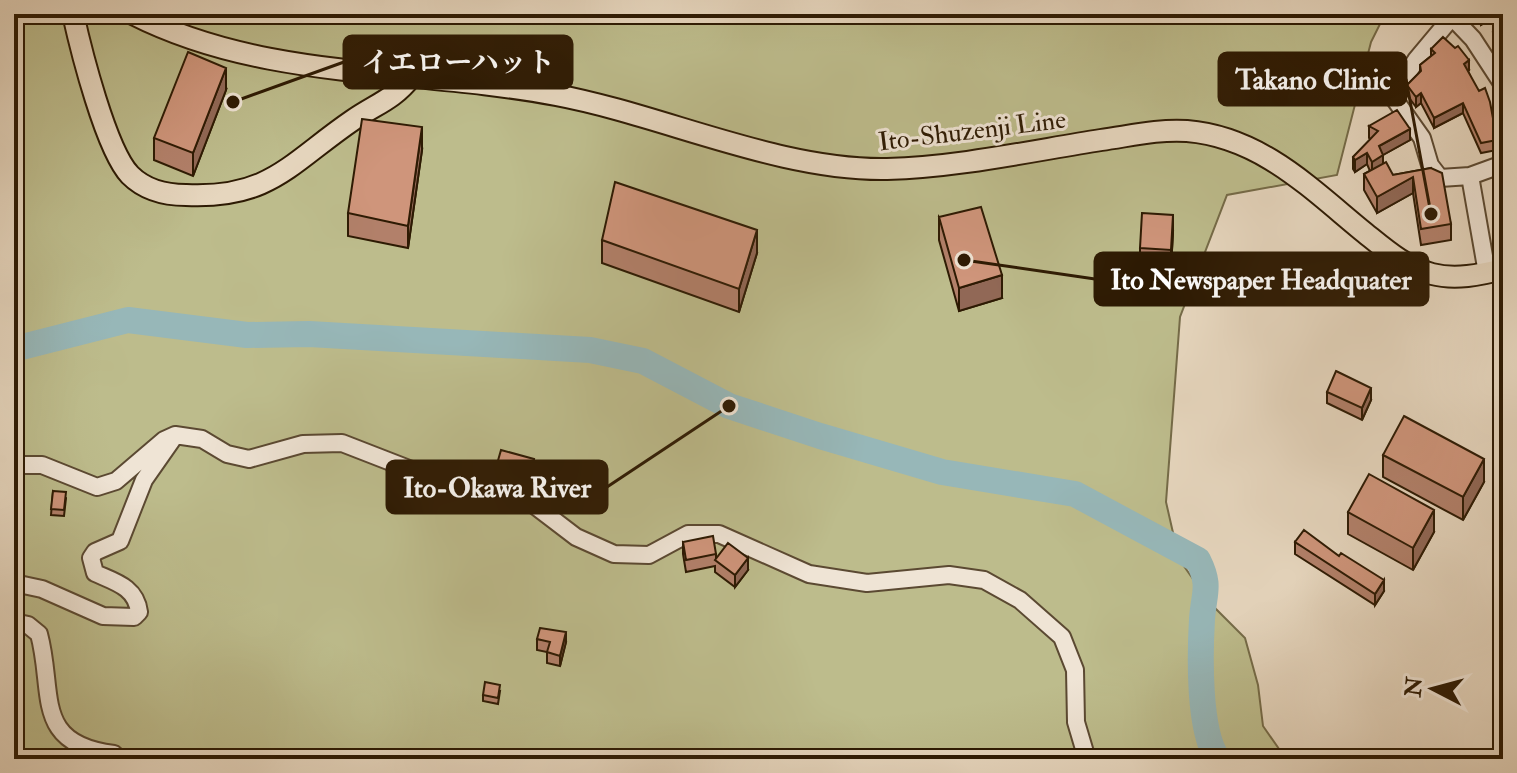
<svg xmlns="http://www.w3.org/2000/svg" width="1517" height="773" font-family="'IM FELL Double Pica','Noto Serif JP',serif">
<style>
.green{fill:#bdbc8c;stroke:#756b48;stroke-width:2}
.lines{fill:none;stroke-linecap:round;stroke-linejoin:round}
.river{stroke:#97b7b8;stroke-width:26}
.minor-casing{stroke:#5b4932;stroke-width:20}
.major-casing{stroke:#2d1a03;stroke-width:24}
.minor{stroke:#efe4d5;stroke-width:16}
.major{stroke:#e6d6be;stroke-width:20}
.wall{fill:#b2806a;stroke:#2d1a03;stroke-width:2}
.shaded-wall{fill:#916856;stroke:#2d1a03;stroke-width:2}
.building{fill:#cf957b;stroke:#2d1a03;stroke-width:2}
.labels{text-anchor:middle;stroke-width:6;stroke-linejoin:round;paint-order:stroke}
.street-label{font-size:26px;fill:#2d1a03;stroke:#efe4d5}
.leader{fill:none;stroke:#2d1a03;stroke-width:3}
.callout-dot{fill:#2d1a03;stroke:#efe4d5;stroke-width:3}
.callout{fill:#2d1a03;stroke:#2d1a03;stroke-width:3}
.callout-label{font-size:28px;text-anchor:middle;font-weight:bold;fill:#fff}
</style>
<rect width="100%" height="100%" fill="#e6d6be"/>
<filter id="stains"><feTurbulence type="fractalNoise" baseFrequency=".0025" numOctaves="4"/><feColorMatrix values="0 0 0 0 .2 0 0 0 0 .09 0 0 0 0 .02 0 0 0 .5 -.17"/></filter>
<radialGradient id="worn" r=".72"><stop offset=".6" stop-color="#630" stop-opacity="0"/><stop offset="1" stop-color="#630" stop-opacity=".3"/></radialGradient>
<!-- green -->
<path class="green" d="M14,14H1385L1371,42L1337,175L1227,195L1180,317L1166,502L1179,559L1210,603L1245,638L1258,685L1263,726L1286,759H14Z"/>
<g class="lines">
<!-- river -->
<path class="river" d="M14,349L128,320L247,335L309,334L590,350L643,361L729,406L820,436L942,472L1075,494L1198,560C1211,586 1204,592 1202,619C1200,653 1198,732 1218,759"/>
<defs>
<path id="minor" d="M1503,85L1473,39L1452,17L1416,60L1393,97L1422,138L1430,165L1440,178L1470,176L1503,164
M1470,176L1487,273
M14,465H42L97,487L116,481L164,440L175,435L202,439L227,454L249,459L303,444L342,443L463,490L521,495L576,537L614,554L649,555L688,534H719L809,574L867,583L949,575L984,580L1020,600L1062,637L1075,670L1076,722L1087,759
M14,583L42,589L103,616L134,617L139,612C136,587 115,582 95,573L91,558L95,552L120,541L144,480L172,440
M14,622L28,625L39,634C55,693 32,744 114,754"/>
<path id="major" d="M73,14C81,50 106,150 130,175C145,190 165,195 186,195C270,199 290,163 353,120C376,104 393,100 411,77
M133,14C265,81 414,68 556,95C663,115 779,171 887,169C958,167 1031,151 1101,140C1130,136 1158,129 1187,131C1261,137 1311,189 1365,233C1386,250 1405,267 1432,274C1455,280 1480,275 1503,269"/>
</defs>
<!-- minor casing -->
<use href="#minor" class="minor-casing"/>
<!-- major casing -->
<use href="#major" class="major-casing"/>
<!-- minor -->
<use href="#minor" class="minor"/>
<!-- major -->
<use href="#major" class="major"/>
</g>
<!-- wall -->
<path class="wall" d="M1473,14H1494V17L1481,25Z
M1503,26V60L1493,44V32Z
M1431,49L1469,70L1468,71L1497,140V150L1481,153L1463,113L1434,128L1421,103L1416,107L1407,95V85L1420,72V65L1431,56Z
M226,90L193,176L154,160V138Z
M1369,126L1410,140L1383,155V164L1393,175L1431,168L1451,224V240L1421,245L1413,193L1377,213L1364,190V174L1370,171L1367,164L1355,172L1353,169V157L1371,139L1369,138Z
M422,150L408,248L348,236V213Z
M1503,203V240L1498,241L1494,216V204Z
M939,217L1002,298L959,311L939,240Z
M1173,232L1171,268L1140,266V248Z
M602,240L757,253L739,312L602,263Z
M1327,392L1371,400L1362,420L1327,403Z
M1383,455L1484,482L1463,520L1383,477Z
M497,464L534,470L530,484L497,476Z
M53,491L66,498L64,516L51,515Z
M1348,512L1434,532L1413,570L1348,534Z
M683,542L716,554V559L748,570L735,587L715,572V566L686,572L683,554Z
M1295,542L1384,591L1375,605L1295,554Z
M537,639L566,642L560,666L547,663V652L537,650Z
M500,691L498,704L483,701V695Z"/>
<!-- shaded-wall -->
<path class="shaded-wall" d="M1481,14H1494V17L1481,25Z
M1469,60V70L1464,74V64Z
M226,68V90L193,176V153Z
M1421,93V103L1416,107V97Z
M1463,103V113L1434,128V118Z
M422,127V150L408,248V226Z
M1410,129V140L1383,155V167L1372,174V162L1379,146Z
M1367,153V164L1355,172V160Z
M1413,177V193L1377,213V197Z
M1173,215V232L1171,268V250Z
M757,230V253L739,312V289Z
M1002,275V298L959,311V288Z
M1371,388V400L1362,420V408Z
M534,459V470L530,484V472Z
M1484,459V482L1463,520V497Z
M1434,510V532L1413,570V548Z
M748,558V570L735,587V575Z
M1384,580V591L1375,605V594Z
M566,632V642L560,666V656Z"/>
<!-- building -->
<path class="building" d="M1503,26V48L1493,32Z
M1443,37L1455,48L1458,46L1469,60L1464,64L1479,91L1485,88L1490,102L1497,140L1481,143L1463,103L1434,118L1421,93L1416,97L1407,85L1421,71L1420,65L1435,53L1431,49Z
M188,52L226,68L193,153L154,138Z
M1397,110L1410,129L1379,146L1383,155L1372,162L1367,153L1355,160L1353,157L1378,131L1369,126Z
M362,119L422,127L408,226L348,213Z
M1386,162L1393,175L1431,168L1442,173L1451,224L1421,229L1413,177L1377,197L1364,174Z
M615,182L757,230L739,289L602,240Z
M1503,203V228L1498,229L1494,204Z
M981,207L1002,275L959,288L939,217Z
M1142,213L1173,215L1171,250L1140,248Z
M1336,371L1371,388L1362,408L1327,392Z
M1404,416L1484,459L1463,497L1383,455Z
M501,450L534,459L530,472L497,464Z
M1369,474L1434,510L1413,548L1348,512Z
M53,491L66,492L64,510L51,509Z
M1304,530L1339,556L1341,553L1384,580L1375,594L1295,542Z
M713,536L716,554L686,560L683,542Z
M728,543L748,558L735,575L715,560Z
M540,628L566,632L560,656L547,652L550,642L537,639Z
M485,682L500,685L498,698L483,695Z"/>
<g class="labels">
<!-- street labels -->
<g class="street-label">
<text transform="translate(972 130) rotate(-7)" y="9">Ito-Shuzenji Line</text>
</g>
</g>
<!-- callouts -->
<path class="leader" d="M233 102L344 62M1431 214L1406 79M964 260L1095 279M729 406L607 487"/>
<g class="callout-dot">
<circle cx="233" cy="102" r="8"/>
<circle cx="1431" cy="214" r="8"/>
<circle cx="964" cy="260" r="8"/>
<circle cx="729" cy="406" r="8"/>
</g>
<g class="callout">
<rect x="344" y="36" width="228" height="52" rx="8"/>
<rect x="1219" y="53" width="187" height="52" rx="8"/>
<rect x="1095" y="253" width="333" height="52" rx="8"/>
<rect x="387" y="461" width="220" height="52" rx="8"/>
</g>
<g class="callout-label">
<text x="458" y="72">イエローハット</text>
<text x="1313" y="89">Takano Clinic</text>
<text x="1261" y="289">Ito Newspaper Headquater</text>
<text x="497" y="497">Ito-Okawa River</text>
</g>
<!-- margin -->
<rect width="1517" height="773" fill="none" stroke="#e6d6be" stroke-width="48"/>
<rect x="16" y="16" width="1485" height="741" fill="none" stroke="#2d1a03" stroke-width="4"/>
<rect x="24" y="24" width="1469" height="725" fill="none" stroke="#2d1a03" stroke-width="2"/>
<!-- north arrow -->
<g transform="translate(1433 689) rotate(276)" stroke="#efe4d5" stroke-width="6" paint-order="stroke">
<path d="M0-6L14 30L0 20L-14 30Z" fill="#2d1a03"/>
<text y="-12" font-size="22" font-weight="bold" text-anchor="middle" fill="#2d1a03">N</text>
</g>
<rect width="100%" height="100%" filter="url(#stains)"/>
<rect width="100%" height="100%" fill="url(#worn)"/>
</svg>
